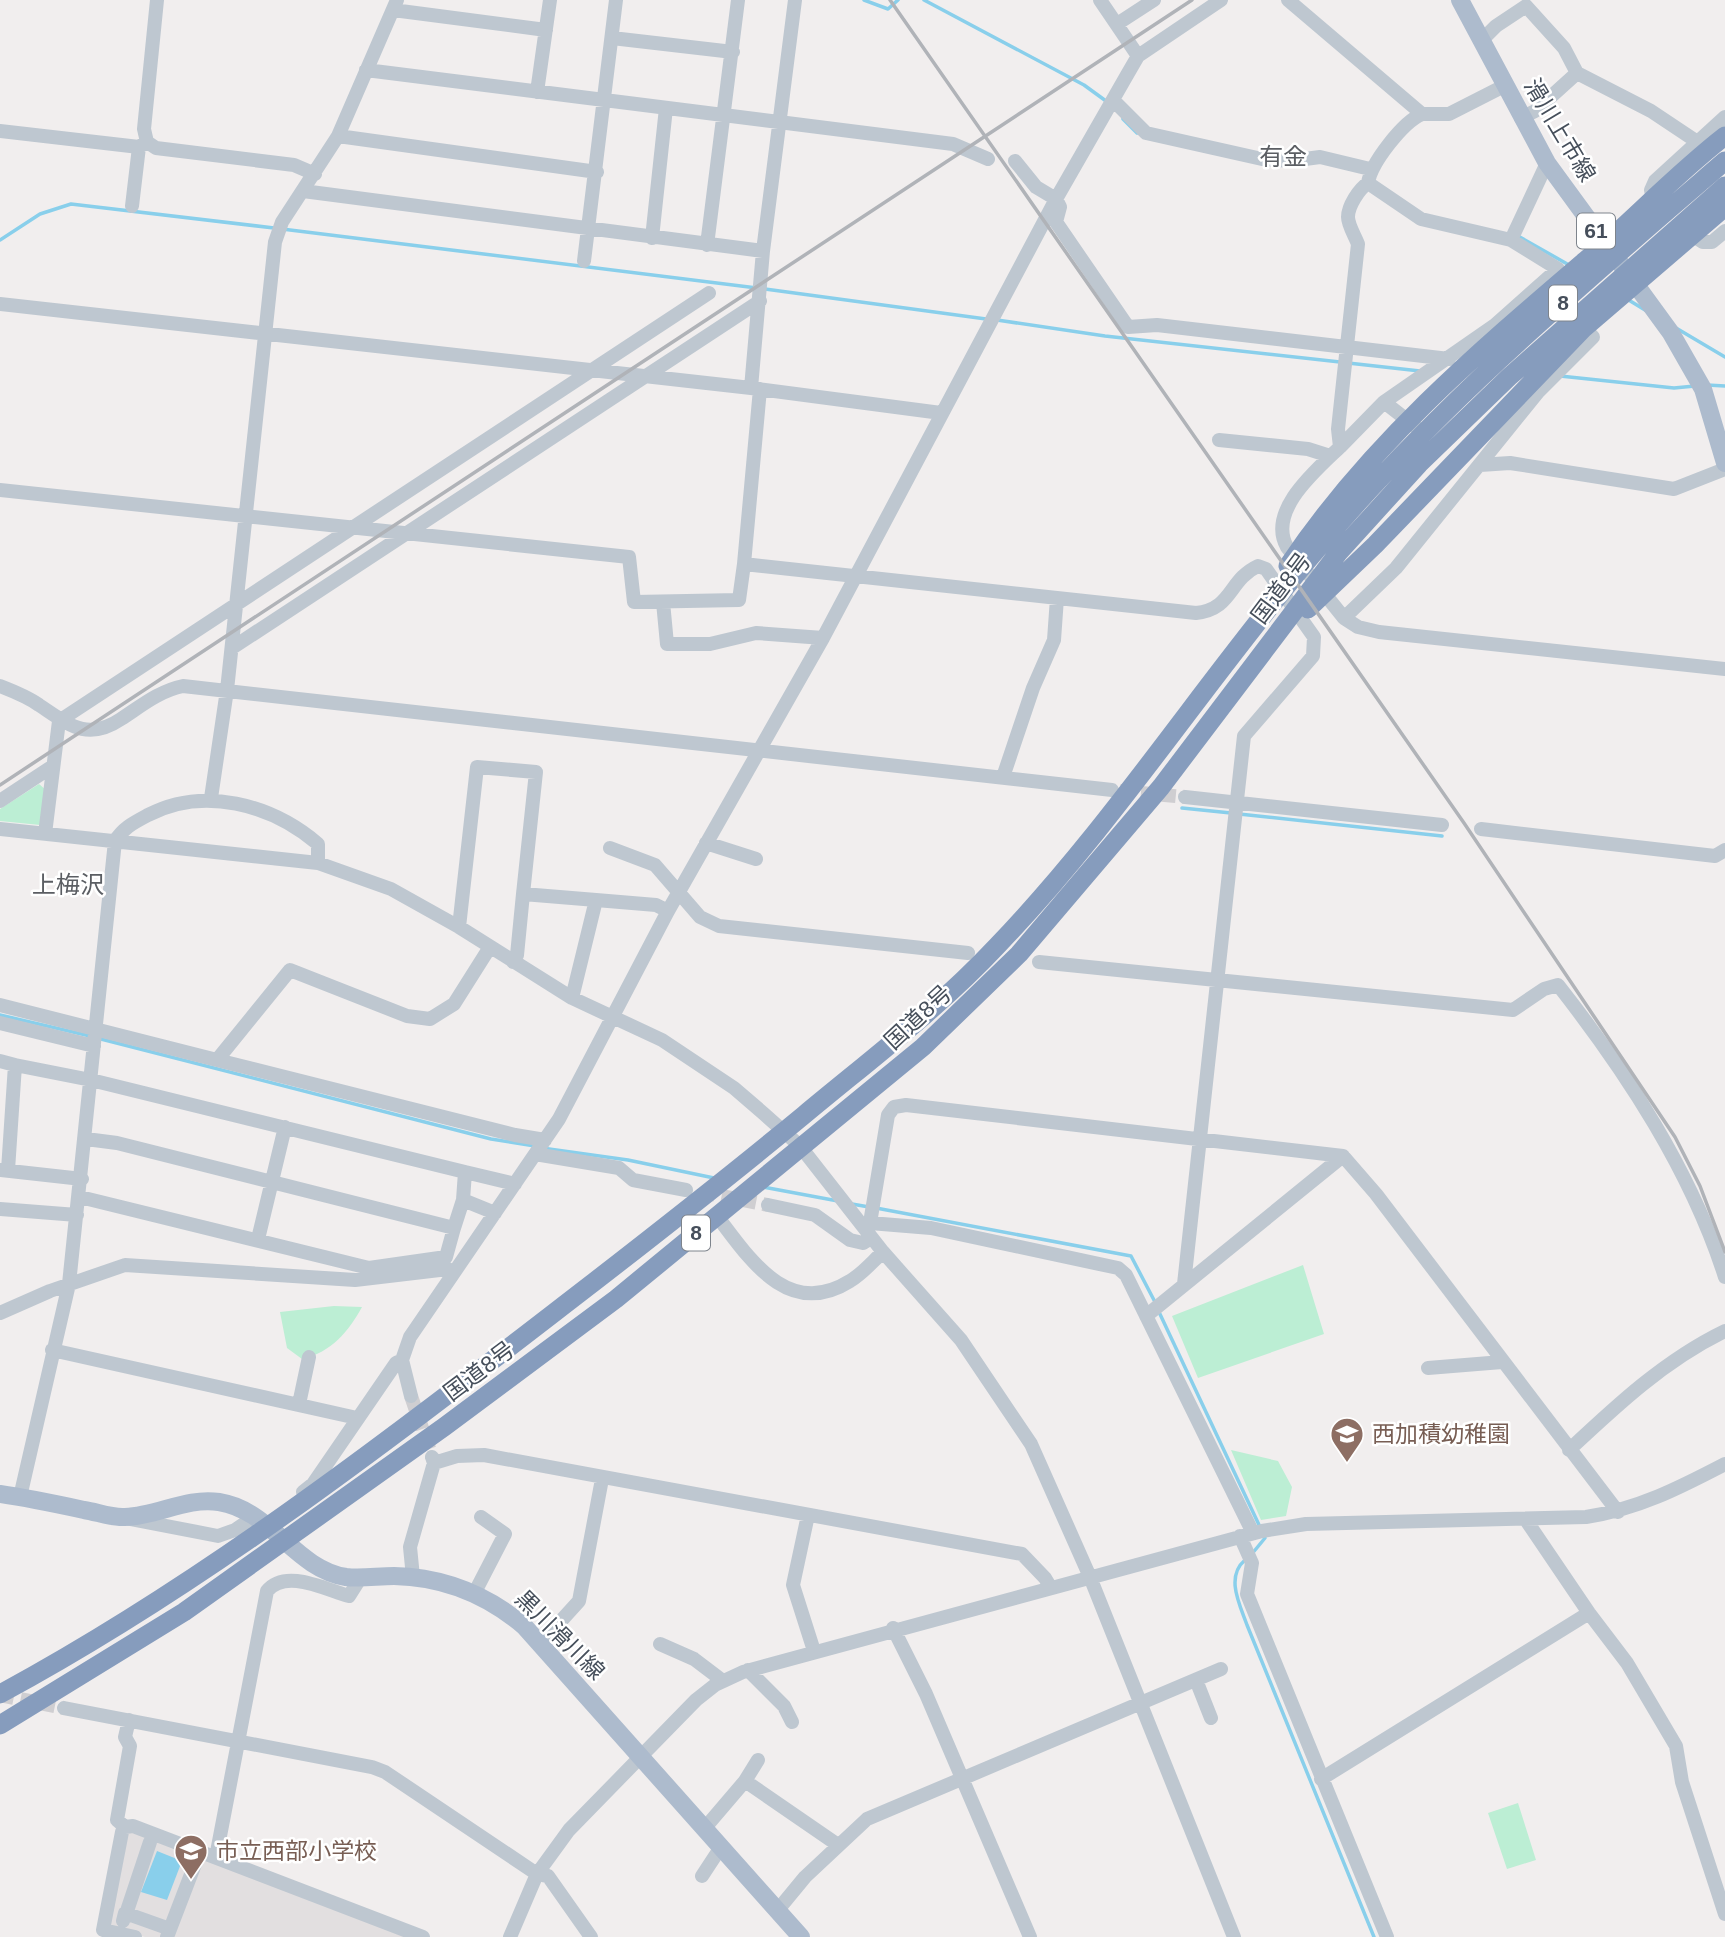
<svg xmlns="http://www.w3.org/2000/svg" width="1725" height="1937" font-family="Helvetica,'Noto Sans JP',sans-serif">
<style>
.education{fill:#e2dfe0}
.green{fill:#bceed4}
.water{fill:#89cfeb}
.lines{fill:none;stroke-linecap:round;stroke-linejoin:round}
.stream{stroke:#89cfeb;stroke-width:3.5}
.minor-tunnel{stroke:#cfced1;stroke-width:14;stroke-dasharray:14 7;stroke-linecap:butt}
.minor{stroke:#bec7d0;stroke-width:14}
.major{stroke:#adbbcd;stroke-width:18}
.highway{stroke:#869cbd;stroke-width:19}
.rail{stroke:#b0b3b8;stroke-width:3.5}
.labels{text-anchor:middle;stroke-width:5;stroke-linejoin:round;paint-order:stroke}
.shield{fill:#fff;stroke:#7e848c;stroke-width:2}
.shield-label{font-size:21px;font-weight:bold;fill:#464f5b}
.street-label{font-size:23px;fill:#464f5b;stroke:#fff}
.education-label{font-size:23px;fill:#785e54;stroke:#fff;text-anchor:start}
.neighbourhood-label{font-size:24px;fill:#5b5e63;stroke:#fff}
</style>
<rect width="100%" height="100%" fill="#f1eeee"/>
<!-- education -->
<path class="education" d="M135,1830L411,1937H145L108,1927L126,1834Z"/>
<!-- green -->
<path class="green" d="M39,784L46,790L40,825L0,821V809Z
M1303,1265L1324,1334L1198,1378L1172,1316Z
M334,1306L362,1307C348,1332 332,1352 302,1359L287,1348L280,1312Z
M1231,1450L1278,1461L1292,1487L1286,1516L1261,1520Z
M1518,1803L1536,1860L1507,1869L1488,1813Z"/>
<!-- water -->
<path class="water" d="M157,1851L182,1861L167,1900L141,1892Z"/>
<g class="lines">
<!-- stream -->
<path class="stream" d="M864,0L888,9L898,0
M924,0L1084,85L1106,101
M1123,119L1137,133
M282,229L757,288
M1518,236L1569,265
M0,240L40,214L71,204L274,228
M765,289L986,319
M1627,299L1645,310
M997,320L1105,336L1340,362
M1676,328L1725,357
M1348,363L1420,371
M1560,376L1674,388L1695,386
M1707,385L1725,386
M1182,808L1231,813
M1239,814L1442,836
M0,1015L90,1036
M97,1038L491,1139L535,1146
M542,1148L628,1160L714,1178
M763,1187L838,1201
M852,1204L869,1207
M876,1208L1131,1256L1155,1302
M1159,1312L1260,1527
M1251,1555L1265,1538L1263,1534
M1245,1560C1225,1577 1240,1605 1247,1625L1374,1937"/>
<!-- minor-tunnel -->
<path class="minor-tunnel" d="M1120,791L1185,797
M701,1192L768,1205
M411,1396L432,1457
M0,1695L64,1708"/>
<!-- minor -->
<path class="minor" d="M157,0L144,129L147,142L156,148L294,165L315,174
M1100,0L1138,56
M1288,0L1422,114H1449L1504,86
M393,10L546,30
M1117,24L1154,0
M612,38L733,52
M1481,41L1496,26L1526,6L1564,48L1577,73
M366,70L953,144L988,159
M537,92L550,0
M1113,100L1146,133L1262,159L1290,161L1320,157L1370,169
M1521,118L1535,111L1577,73L1651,111L1696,141
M0,131L139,147L147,142
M338,136L597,172
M1015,161L1036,187L1056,199L1060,207L1056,222L1128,327L1157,325L1449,359
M303,191L763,251
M1653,200L1651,190L1655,181L1725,117
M132,206L139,147
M1692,235L1703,242H1712L1725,231
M652,238L666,108
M1511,240L1547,163
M707,245L738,0
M584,261L616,0
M0,304L751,388L941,413
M1584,328L1593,337L1538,392L1396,568L1344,618L1358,627L1379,632L1725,669
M751,388L763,251L795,0
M1384,402L1416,427
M1219,440L1308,449L1330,456
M1340,447L1384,402L1495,325L1558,269L1511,240L1421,219L1368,183
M1480,465L1510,463L1674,489L1725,469
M0,490L629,557L634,602L739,600L744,564L1196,613C1233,609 1228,580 1258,566L1266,569L1314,637L1313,656L1244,736L1184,1284
M744,564L760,389
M663,602L667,644H710L756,633L823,638
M1344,618L1287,547C1267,511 1315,471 1340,447L1338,429L1358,244C1355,236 1348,225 1348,217C1348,206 1359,189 1368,183C1371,163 1403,122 1422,114
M232,648L760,301
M0,686C13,691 28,697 39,705C68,724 87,742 121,719C141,706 159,691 183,686L1112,790
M1003,777L1033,688L1054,640L1057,598
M1185,797L1442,825
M211,798L227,690L275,242L282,222L338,136L397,0
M0,801L53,766
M0,829L318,863L391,889L459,927L572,998L662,1040L734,1088L763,1113L800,1146L883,1252L961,1340L1031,1444L1090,1577L1234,1937
M1481,829L1715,856L1725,850
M45,834L59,721L709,293
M706,843L756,859
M610,848L655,865L700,917L719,926L968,953
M459,927L477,767L536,772L523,894
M513,962L517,955L523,894L596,900
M1039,962L1513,1010L1544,989L1558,985C1627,1073 1691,1171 1725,1277
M572,998L596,900L656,905L668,911
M0,1005L217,1060L290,970L407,1016L430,1019L454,1004L490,947
M0,1023L94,1046
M217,1060L515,1135L545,1140
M0,1061L15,1065
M86,1139L117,1143L454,1228L463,1200L495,1213
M535,1154L619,1168L633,1180L686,1190
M1,1170L82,1179
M8,1170L15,1065L91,1080L465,1172L463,1200
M465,1172L515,1184
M80,1197L369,1268L446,1257L454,1228
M768,1205L815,1215L850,1240L863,1243L871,1238
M0,1209L77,1215
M717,1216C749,1258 788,1320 850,1281C862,1274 872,1262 883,1252
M870,1223L888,1115L894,1107L906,1105L1343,1156L1376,1194L1618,1512
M864,1227L870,1223L931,1228L1118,1268L1126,1275L1253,1533
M258,1239L285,1127
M0,1313L50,1291L125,1265L355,1280L448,1269
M1146,1316L1343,1156
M52,1350L357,1418
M1428,1368L1502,1362
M411,1396L402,1360L410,1337L559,1119L668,911L823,638L1056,199L1127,75L1138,56L1221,0
M299,1404L309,1357
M1569,1450C1617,1405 1665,1360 1725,1331
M434,1463L457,1456L484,1455L1022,1554L1045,1578L1051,1588
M303,1492L313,1484L396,1363L402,1360
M20,1497L69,1284L115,841C123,828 133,823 148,815C203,786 271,804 318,844V863
M808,1515L793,1585L814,1651
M130,1519L218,1536L235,1530L254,1517
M1526,1520L1589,1613L1627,1663L1676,1746L1682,1782L1725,1914
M1240,1536L1252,1563L1247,1594L1387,1937
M413,1577L410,1547L434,1463L432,1457
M475,1592L505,1534L481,1517
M893,1628L926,1694L1030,1937
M540,1644L579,1601L602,1479
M660,1644L694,1659L723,1681
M748,1670L784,1706L792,1722
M1196,1680L1211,1718
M64,1708L372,1767L385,1772L537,1874L548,1876L591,1937
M1321,1779L1589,1613
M745,1781L758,1760
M125,1827L117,1820L130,1746L125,1737L129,1720
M704,1829L745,1781L838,1845
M216,1857L267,1591C286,1568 326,1590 349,1596L361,1577
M702,1876L721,1847
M777,1911L805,1877L867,1819L1221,1669
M126,1914L150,1842
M123,1921L125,1913L170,1929
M135,1937L103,1930L122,1832L125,1827L133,1826L423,1937
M167,1937L200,1851
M510,1937L537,1874L569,1830L696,1700L715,1685L743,1672L1262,1531L1306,1524L1586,1517C1638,1509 1679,1488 1725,1464"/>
<!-- major -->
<path class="major" d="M1460,0L1547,163L1671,333L1703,389L1725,463
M0,1494C28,1498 56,1504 84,1510C97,1512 112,1518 125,1517C158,1516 186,1497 219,1502C271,1510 295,1569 346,1577C361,1579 378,1576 394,1576C444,1577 486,1594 524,1626L801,1937"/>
<!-- highway -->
<path class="highway" d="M1288,566C1368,446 1477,353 1586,260C1633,220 1676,174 1725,136
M1308,609L1375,545L1584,328L1725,207
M0,1694C213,1579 403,1429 594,1282C665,1227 735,1172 804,1115C870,1060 938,1009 997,946C1113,825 1204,683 1312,555C1434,409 1581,285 1725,161
M0,1725L184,1612L444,1427L616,1299L923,1047L1019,954L1161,787L1339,552L1419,464L1509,377L1725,186"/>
<!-- rail -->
<path class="rail" d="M890,0L1464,823L1675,1137L1700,1186L1725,1252
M0,785L1192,0"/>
</g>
<!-- icons -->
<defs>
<symbol id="school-pin" viewBox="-11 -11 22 30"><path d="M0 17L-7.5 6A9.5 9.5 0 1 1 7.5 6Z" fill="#8d6e63" stroke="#fff"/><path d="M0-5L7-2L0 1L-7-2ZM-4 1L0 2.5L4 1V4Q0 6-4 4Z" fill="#fff"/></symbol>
</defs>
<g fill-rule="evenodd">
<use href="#school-pin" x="1328" y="1415" width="38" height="52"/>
<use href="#school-pin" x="172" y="1832" width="38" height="52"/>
</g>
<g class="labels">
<!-- shield labels -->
<g class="shield">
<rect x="1577" y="213.5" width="38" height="35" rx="5"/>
<rect x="1549" y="285.5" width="28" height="35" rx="5"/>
<rect x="682" y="1215.5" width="28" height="35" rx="5"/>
</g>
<g class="shield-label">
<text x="1596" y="238">61</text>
<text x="1563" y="310">8</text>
<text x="696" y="1240">8</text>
</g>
<!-- street labels -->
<g class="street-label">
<text transform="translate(1560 130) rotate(59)" y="8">滑川上市線</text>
<text transform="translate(1281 588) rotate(-53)" y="8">国道8号</text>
<text transform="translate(918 1017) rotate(-43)" y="8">国道8号</text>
<text transform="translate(479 1371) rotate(-37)" y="8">国道8号</text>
<text transform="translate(560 1635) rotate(45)" y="8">黒川滑川線</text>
</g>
<!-- education labels -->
<g class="education-label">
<text x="1372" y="1442">西加積幼稚園</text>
<text x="216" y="1859">市立西部小学校</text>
</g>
<!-- neighbourhood labels -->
<g class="neighbourhood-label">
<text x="1283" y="165">有金</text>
<text x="68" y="893">上梅沢</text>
</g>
</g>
</svg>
